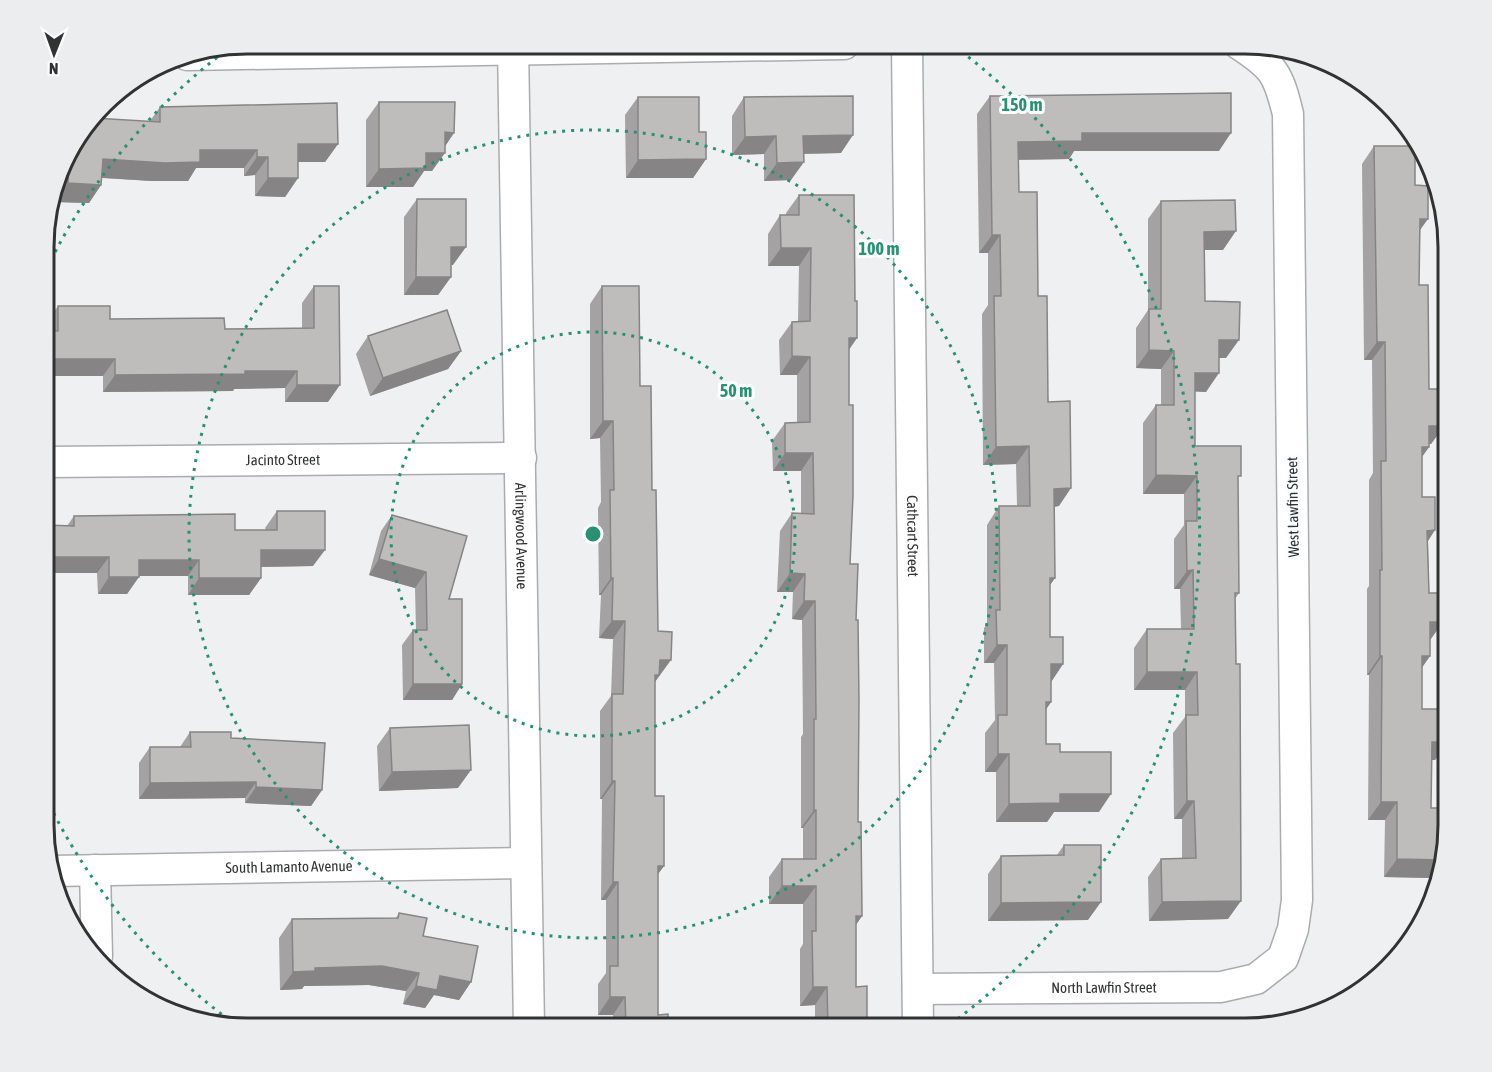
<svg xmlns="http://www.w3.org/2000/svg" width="1492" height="1072" font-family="'Asap Condensed',sans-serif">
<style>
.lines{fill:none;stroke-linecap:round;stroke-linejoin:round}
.minor-casing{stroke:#aaacae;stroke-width:33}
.minor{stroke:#fff;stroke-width:30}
.wall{fill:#a4a2a2}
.shaded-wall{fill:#868484}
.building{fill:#bfbcbc;stroke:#868484;stroke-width:1.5}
.ring{fill:none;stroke:#279271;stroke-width:3;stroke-dasharray:3 6}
.labels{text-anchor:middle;stroke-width:6;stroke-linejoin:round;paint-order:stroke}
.street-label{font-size:15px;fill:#313232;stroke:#fcfdff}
.rim{fill:none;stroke:#313232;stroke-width:3}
.centre{fill:#279271;stroke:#fcfdff;stroke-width:3}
.ring-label{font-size:18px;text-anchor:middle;font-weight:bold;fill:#279271;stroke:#fcfdff;stroke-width:6;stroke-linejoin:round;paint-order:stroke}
</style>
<rect width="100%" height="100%" fill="#eff0f2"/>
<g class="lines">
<defs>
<g id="minor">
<path id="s1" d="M513,44L529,1028"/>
<path id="s2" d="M907,44L918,1028"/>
<path d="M187,55L844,44"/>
<path id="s3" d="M45,462L521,458"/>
<path d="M95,870L97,956"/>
<path id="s4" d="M52,871L526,863"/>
<path id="s5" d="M918,989L1221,987L1256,979L1283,958L1293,929L1297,900L1288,114C1278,73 1274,67 1239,44"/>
</g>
</defs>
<!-- minor casing -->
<use href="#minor" class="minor-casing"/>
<!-- minor -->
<use href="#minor" class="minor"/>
</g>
<!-- wall -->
<path class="wall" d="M990,96L1219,151H1074L1069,159L1018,160L1019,192L1038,296L1059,506L1055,507V578L1050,585V637L1063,664L1051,682V702L1046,709V744L1060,752L1099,812H1054L1047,822H996V772H985V733L995,720L994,663H984V628L987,624V525L999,506H1017L1016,464L983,465L982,314L988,305V253H979L977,114Z
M638,97L699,132L706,159L693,178H626L625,115Z
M744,97L841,153L804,154L791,180L764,181V154L732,155V116Z
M379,102L445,147L432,171H424L413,187H366V120Z
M160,107L338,144L325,162H298V178L285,197L255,196V175L244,176V168H196L188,181H152L102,178L101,185L89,203L55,202L56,186L65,157L150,121Z
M1374,146L1415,185L1419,230V285L1429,389L1444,426L1431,444H1429V447L1422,457V497L1428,542L1429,593L1443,622L1430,640V656L1422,667V709L1448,742L1435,760H1431V808L1446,850L1443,864L1433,878L1384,877L1385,820H1368L1369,675H1367V589L1369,586V480L1373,473L1372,360H1364L1362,164Z
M799,195L855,301L857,338L849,350V405L850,564L856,620L858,822L862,916L856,925V987L867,1028H815V1005L800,1006V949L803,944V904H769V877L782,859H803V828H801V737L803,734L802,620L792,619L793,592H777L780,531L792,513H801V471H773L772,441L785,423H797V375H780L779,340L792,322L798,321L799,266H768V234L780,215H786V213Z
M417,199L453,265H451V277L438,295H404V217Z
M1161,201L1223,250H1204L1205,301L1226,358H1219L1206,392L1195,391V446L1238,480L1239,593L1235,599L1228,919L1149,921L1148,877L1161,859L1182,858V819H1174L1173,733L1185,717V690H1134V648L1147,629H1181L1180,589H1174V539L1184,525V494H1143V423L1156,405H1161V369L1136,368V328L1148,310V219Z
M314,286L328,402H285V388L234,389L233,391L103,392V376H45L46,323L58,306L110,319L225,329L302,328V303Z
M602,286L640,386L652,490L658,678L657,677L655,681V796L664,866L658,874V1015L668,1028H613V1015H598V984L606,973V900H601L602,799H600V711L611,696L613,639L599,638L601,595H599L598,508L601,502L600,438L590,439V304Z
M368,336L461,351L448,369L370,396L356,354Z
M277,511L313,566L261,567V578L249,595H188V576H139L127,594H98L97,573H51L67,526L74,516L235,530H266L265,528Z
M392,515L449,599L462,684L452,700H403L402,645L413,630H416L415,588L369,575L381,531Z
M390,728L458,788L379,791L377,746Z
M190,732L231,738L322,790L311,806L245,803V798L139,799V763L150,747H180Z
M1064,845L1088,920L988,921V874L1001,856L1057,855Z
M399,913L471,982L459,1000L434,995L425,1008L403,1004L406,991L369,985L304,986L302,989L280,990L279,938L292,919L396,918Z"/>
<!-- shaded-wall -->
<path class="shaded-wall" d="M445,132L454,133L442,151Z
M1082,133H1231L1219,151H1074L1069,159L1005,160L1018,142Z
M853,135L841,153L790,154L803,136Z
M776,136L764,154L732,155L745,137Z
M298,144H338L325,162H285Z
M200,150H257L244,168H196L188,181H152L90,177L103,159Z
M426,153H445L432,171H424L413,187H366L379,169Z
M69,156L61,167L65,157Z
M257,157H268L255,175L244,176Z
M706,159L693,178H626L638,160Z
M804,162L791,180L764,181L777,163Z
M268,178H298L285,197L255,196Z
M68,183L101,185L89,203L55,202Z
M1420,219H1428L1415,237Z
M1236,231L1223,250H1191L1204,232Z
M992,235H1000L988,253H979Z
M451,247H466L453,265H438Z
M781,248H811L799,266H768Z
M416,277H451L438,295H404Z
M849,338H857L844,356Z
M1219,340H1239L1226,358H1206Z
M1377,342H1385L1372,360H1364Z
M1149,350L1174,351L1161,369L1136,368Z
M461,351L448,369L370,396L383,378Z
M792,356L810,357L797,375H780Z
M45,359H115L103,376H45Z
M245,371H297L285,388L234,389L233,391L103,392L115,375Z
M1195,373H1219L1206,392L1182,391Z
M297,385H340L328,402H285Z
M603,421H613L600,438L590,439Z
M1429,426H1444L1431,444H1416Z
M1029,446L1016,464L983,465L996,447Z
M1422,447H1429L1416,465Z
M785,453H813L801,471H773Z
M1156,475L1197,476L1184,494H1143Z
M1071,488L1059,506L1042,507L1054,489Z
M1435,530L1423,549L1427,531Z
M261,550H325L313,566L249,567Z
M54,557H109L97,573H51L45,581V569Z
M379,559L426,572L415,588L369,575Z
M139,560H199L188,576H127Z
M1193,570L1180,589H1174L1187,571Z
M790,573L805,574L793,592H777Z
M109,577H139L127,594H98Z
M199,578H261L249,595H188Z
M611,578H613L601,595H599Z
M1050,578H1055L1042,596Z
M804,601H815L802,620L792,619Z
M612,621H625L613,639L599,638Z
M1430,622H1443L1430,640H1417Z
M997,645H1007L994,663H984Z
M1380,656H1382L1369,675H1367Z
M1422,656H1430L1417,675Z
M660,660H671L647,693Z
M1051,664H1063L1051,682Z
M1147,672H1197L1185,690H1134Z
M413,684H462L452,700H403Z
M1046,702H1051L1039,720Z
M1432,742H1448L1435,760H1419Z
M998,754H1009L996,772H985Z
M471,770L458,788L379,791L392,772Z
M612,781H615L602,799H600Z
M256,782L245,798L139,799L150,783Z
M256,787L322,790L311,806L245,803Z
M1060,794H1111L1099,812H1054L1047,822H996L1009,804Z
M1187,801H1194L1182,819H1174Z
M1381,802H1397L1385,820H1368Z
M814,810H816L803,828H801Z
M1397,859L1444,860L1443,864L1433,878L1384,877Z
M658,866H664L651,883Z
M613,882H618L606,900H601Z
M782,886H816L803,904H769Z
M1241,901L1228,919L1149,921L1162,902Z
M1101,902L1088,920L988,921L1001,903Z
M856,916H862L849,934Z
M382,966L419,973L406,991L369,985L304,986L302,989L280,990L293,972L315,968Z
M440,976L471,982L459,1000L434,995L425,1008L403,1004L416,986Z
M813,987H827L815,1005L800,1006Z
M610,997H625L613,1015H598Z"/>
<!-- building -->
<path class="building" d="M1231,93V133H1082V141L1018,142L1019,192H1037L1038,296H1047L1048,402L1070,401L1071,488L1054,489L1055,578H1050V637H1063V664H1051V702H1046V744H1060V752H1111V794H1060V803L1009,804V754H998V715H1007V645H997L996,610H1000L999,506H1030L1029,446L996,447L994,296H1001L1000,235H992L990,96Z
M853,96V135L803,136L804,162L777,163L776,136L745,137L744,97Z
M638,97H699V132H706V159L638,160Z
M379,102H455L454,133L445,132V153H426V168L379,169Z
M337,103L338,144H298V178H268V157H257V150H200V162L165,163L103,159L101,185L68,183L69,156H65L94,118L160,122V107Z
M1374,146H1415V185L1428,186V219H1420L1419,285H1428L1429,389H1443L1444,426H1429V447H1422V497H1435V530L1427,531L1429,593H1443V622H1430V656H1422V709H1448V742H1432L1431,808H1446V850L1444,860L1397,859V802H1381L1382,656H1380V570H1382L1381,461H1386L1385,342H1377Z
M799,195H854L855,301H857V338H849V405H853V495L850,564H858L856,620H858L859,701L858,822H861L862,916H856V987L867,986V1028H828L827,987H813L812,931H816V886H782V859H816V810H814V719H816L815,601H804L805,574L790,573L792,513L814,514L813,453H785V423L810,422V357L792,356V322L810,321L811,248H781L780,215H799Z
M417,199H466V247H451V277H416Z
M1235,200L1236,231L1204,232L1205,301L1240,302L1239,340H1219V373H1195V446H1241V476H1238L1239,593H1235L1236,664H1240L1241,901L1162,902L1161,859L1196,858L1194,801H1187L1186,715H1198L1197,672H1147V629H1194L1193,570L1187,571L1186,521H1197V476L1156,475V405H1174V351L1149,350V309H1161V201Z
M314,286H339L340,385H297V371H245V374L115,375V359H45V330L58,331V306H110V319L224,318L225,329L314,328Z
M602,286H639L640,386H651L652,490H656L658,631L672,632L671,660H660L659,675H655V796H664V866H658V1015L668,1014V1028H626L625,997H610V966H618V882H613L615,781H612V694H623L625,621H612L613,578H611L610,490H614L613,421H603Z
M447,310L461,351L383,378L368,336Z
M277,511H325V550H261V578H199V560H139V577H109V557H54L53,570H45V525L74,526V516L235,514V530H277Z
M392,515L467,536L449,599H462V684H413V630H427L426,572L379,559Z
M469,725L471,770L392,772L390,728Z
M190,732H231V738L325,743L322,790L256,787V782L150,783V747H191Z
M1064,845H1101V902L1001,903V856L1064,855Z
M399,913L427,918L423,936L478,946L471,982L440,976L437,990L416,986L419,973L382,966L315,968V971L293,972L292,919L398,918Z
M1369,972L1373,976L1335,1008L1327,1009Z"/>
<!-- distance rings -->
<g class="ring">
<circle cx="593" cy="534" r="202"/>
<circle cx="593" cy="534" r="404"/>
<path d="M236 1025A607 607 0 0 1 47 800M47 268A607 607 0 0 1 228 49M954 46A607 607 0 0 1 945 1028"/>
</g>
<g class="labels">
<!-- street labels -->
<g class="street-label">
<text dy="5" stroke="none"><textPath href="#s3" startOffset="238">Jacinto Street</textPath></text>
<text transform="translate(1293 507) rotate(-91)" y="5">West Lawfin Street</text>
<text dy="5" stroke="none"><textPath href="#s1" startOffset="492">Arlingwood Avenue</textPath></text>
<text dy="5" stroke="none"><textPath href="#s2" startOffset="492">Cathcart Street</textPath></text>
<text dy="5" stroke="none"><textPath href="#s4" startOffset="237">South Lamanto Avenue</textPath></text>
<text dy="5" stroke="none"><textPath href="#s5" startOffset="186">North Lawfin Street</textPath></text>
</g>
</g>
<!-- crop -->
<path d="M0 0H1492V1072H0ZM247 54H1245A193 193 0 0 1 1438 247V825A193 193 0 0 1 1245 1018H247A193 193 0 0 1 54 825V247A193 193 0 0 1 247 54Z" fill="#ecedef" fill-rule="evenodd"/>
<path class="rim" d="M247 54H1245A193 193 0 0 1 1438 247V825A193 193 0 0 1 1245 1018H247A193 193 0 0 1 54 825V247A193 193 0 0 1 247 54Z"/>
<circle cx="593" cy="534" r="9" class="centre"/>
<g class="ring-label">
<text x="1022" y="111">150 m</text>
<text x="879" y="255">100 m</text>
<text x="736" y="397">50 m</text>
</g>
<!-- north arrow -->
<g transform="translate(54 54) rotate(181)" stroke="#fcfdff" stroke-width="4.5" paint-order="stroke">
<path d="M0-4.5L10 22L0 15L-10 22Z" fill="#313232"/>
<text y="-9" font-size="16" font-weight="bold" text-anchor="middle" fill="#313232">N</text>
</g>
</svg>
